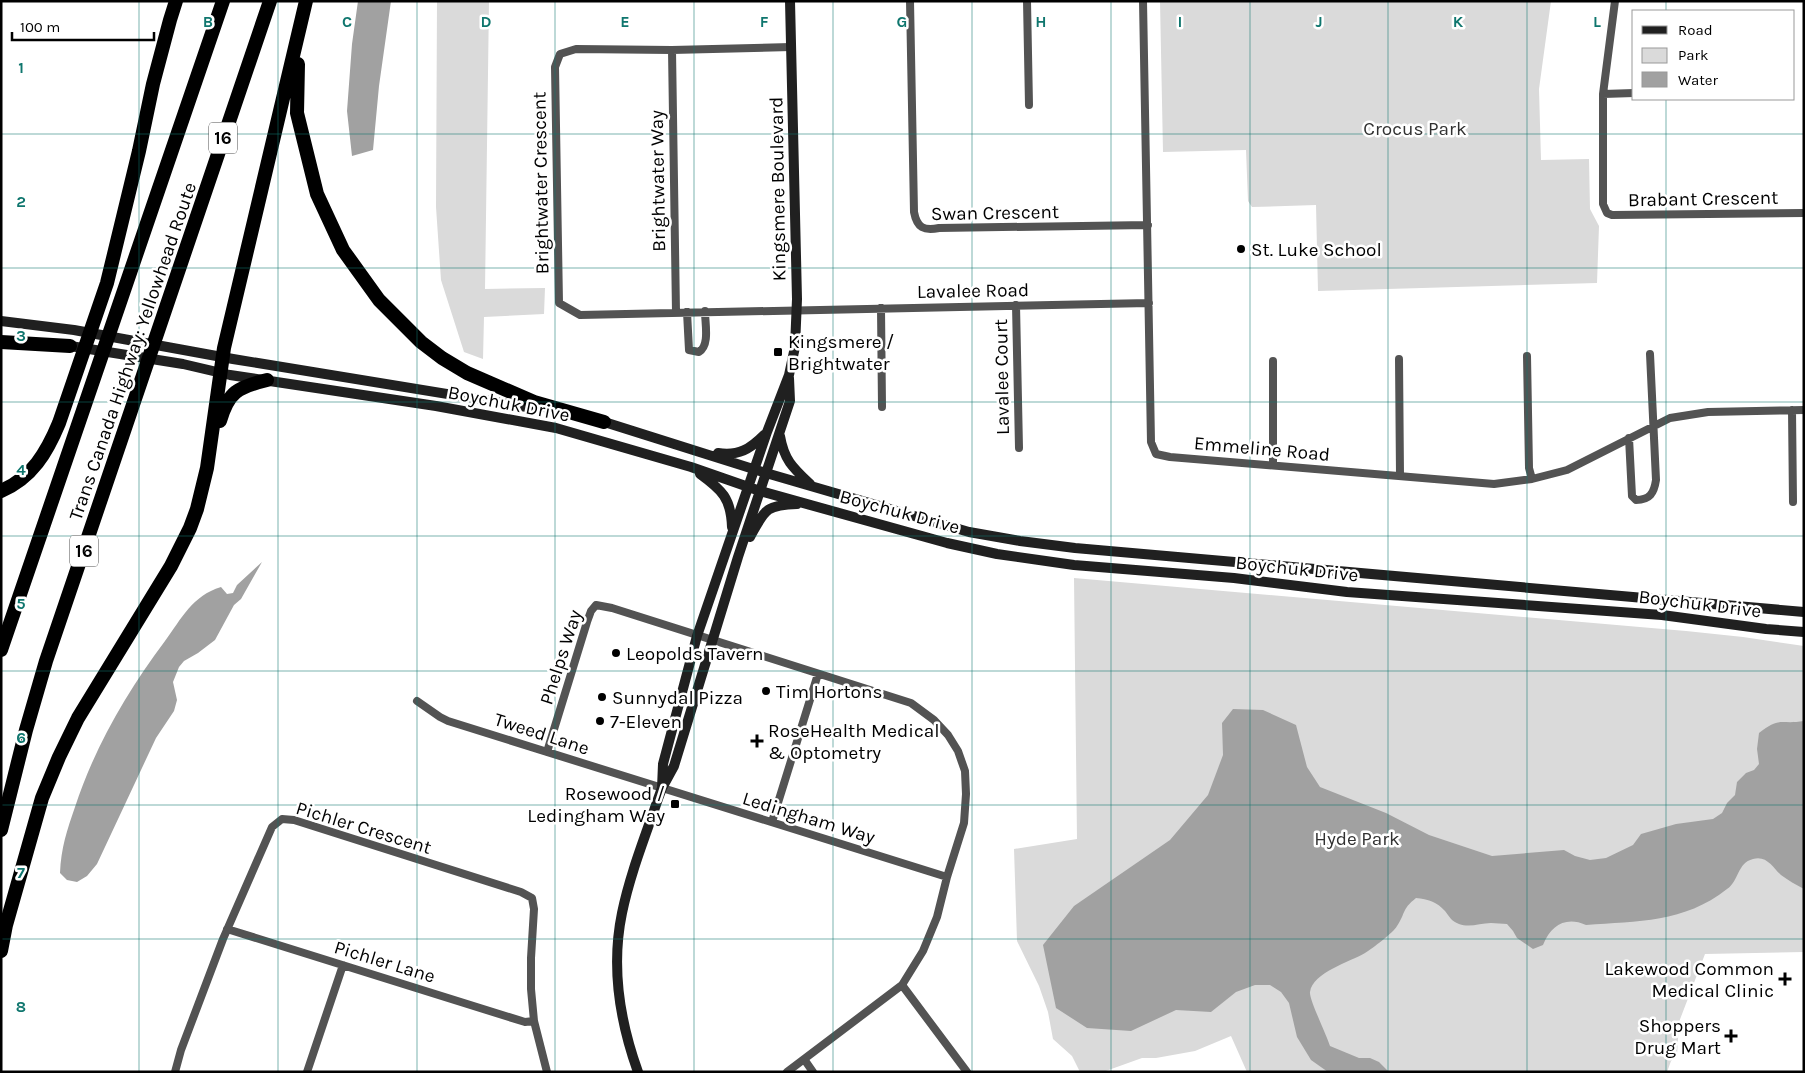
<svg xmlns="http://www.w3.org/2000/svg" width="1805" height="1073" font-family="Karla,sans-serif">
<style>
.green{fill:#dadada}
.water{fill:#a1a1a1}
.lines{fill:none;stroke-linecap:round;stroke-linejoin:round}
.street{stroke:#535353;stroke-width:8}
.secondary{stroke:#202020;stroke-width:10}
.highway{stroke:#000;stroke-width:14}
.grid{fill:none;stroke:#0f766e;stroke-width:1;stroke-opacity:0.55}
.poi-dot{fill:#000;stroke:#fff;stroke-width:2}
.labels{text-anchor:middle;stroke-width:5;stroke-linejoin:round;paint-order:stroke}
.shield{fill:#fff;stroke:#4c4c4c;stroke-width:1}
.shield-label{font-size:18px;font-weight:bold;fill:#000}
.park-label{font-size:19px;fill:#313131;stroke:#fff}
.street-label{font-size:19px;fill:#000;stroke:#fff}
.poi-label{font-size:19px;fill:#000;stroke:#fff;text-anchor:start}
.grid-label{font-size:16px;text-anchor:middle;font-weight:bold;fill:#0f766e;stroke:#fff;stroke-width:5;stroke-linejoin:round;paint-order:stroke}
</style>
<rect width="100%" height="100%" fill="#fff"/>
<!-- green -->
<path class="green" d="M437,1H489L485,289L545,288L544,314L484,317L483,359L464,352L441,280L436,207Z
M1160,1H1551L1539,89L1541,160L1589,159L1590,209L1599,226L1597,283L1318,291L1316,205L1252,207L1248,201L1246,150L1163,152Z
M1074,578L1686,631L1743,637L1804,646V952L1705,954L1679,1022L1677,1056L1671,1061L1667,1072H1247L1231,1036L1195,1051L1156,1058H1142L1103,1072H1080L1072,1056L1053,1039L1048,1012L1039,986L1017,941L1014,849L1077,839Z"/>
<!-- water -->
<path class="water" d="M358,1H391L379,86L373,150L352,156L347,111L352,44Z
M262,562L241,599L234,605L215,640L198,653L184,661L179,667L173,682L177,700L174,711L156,738L97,864L87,876L77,882L67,880L60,873C61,848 67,830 75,807C95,746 127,692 165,641C182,618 192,596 221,587L227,594L233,593L237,585Z
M1233,709L1263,710L1296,725L1307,767L1320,787L1386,813L1429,835L1492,856L1564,850L1575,856L1590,860L1606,858L1633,845L1641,834L1676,824L1713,819L1722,813L1727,803L1735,795L1737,782L1746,773L1754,770L1759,764L1757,749L1759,733C1780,716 1780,725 1804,721V889C1796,885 1788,880 1781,875C1773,868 1767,855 1753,859C1737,863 1739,881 1727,889C1684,923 1638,921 1586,925C1566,916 1551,925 1543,945L1533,949L1517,938L1513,931L1507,924C1502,924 1496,923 1491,923C1480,923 1470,928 1459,924C1451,921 1450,917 1445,911C1437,902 1428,899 1416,898C1401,910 1406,913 1397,926C1393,933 1373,948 1365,953C1350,962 1313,972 1310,992C1309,999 1327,1036 1330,1046L1359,1058H1370L1379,1062L1389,1072H1328L1311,1060L1297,1037L1289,1003L1281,992L1270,985H1255L1236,992L1211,1012L1176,1010L1131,1031L1087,1028L1056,1008L1043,945L1074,906L1170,840L1208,795L1223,755L1222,723Z"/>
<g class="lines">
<!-- street -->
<path class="street" d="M910,1L914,212C917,228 924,231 939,228L1148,225
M1027,1L1029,105
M1143,1L1151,442L1156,454L1170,457L1494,484L1532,479L1567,470L1670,418L1708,412L1804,410
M1615,1L1603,94V204L1607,213L1612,215L1804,213
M791,47L672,50L576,49L560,54L555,67L559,303L580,315L1149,303
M672,50L676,312
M1603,94L1634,93
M1016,305L1019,448
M881,308L882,407
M687,312L689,350L699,352C710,345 705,324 705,311
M1527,356L1529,468L1532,479
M1399,359L1400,475
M1273,361V465
M1792,410L1793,502
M1629,438L1632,496L1636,500C1650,500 1654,493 1656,480L1650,354
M417,701L440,717L448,721L947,877
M547,752L587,622L591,611L596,605L612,608L911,703L934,720L948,735L958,751L965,771L966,794L964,823L947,877L937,917L923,951L902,985L787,1072
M772,822L818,674
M227,929L525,1022L534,1021
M902,985L967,1072
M804,1059L813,1072
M175,1072L181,1050L223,939L272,827L282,819L294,820L521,892L532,898L534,909L531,958V989L534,1021L547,1072
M307,1072L343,965"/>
<!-- secondary -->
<path class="secondary" d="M1,321L74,330L233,359L539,409
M64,345L183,364L230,375L436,406L556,428L691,467L760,491L947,543L997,554L1074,565L1234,578L1347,592L1662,615L1766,629L1804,632
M598,420L766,473L969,532L1020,541L1075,548L1804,612
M780,436C784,460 793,468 810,484
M718,453C739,456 750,449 764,435
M700,474C722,490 731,498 732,527
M750,537C765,510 765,505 797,504
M662,788L663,764L697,636L767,432L789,375L795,347L797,299L790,1
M638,1072C620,1022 611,966 622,913C630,874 645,837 658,799L662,788L674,766L738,557L790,401L789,378"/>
<!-- highway -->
<path class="highway" d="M298,64L297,113L317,194L343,250L379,300L421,342L442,358L467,373L534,402L604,422
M1,342L70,346
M220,421C228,392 238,387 267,380
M1,491C32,478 47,452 59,423L107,283L139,151L153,84L170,20L176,1
M1,650L223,1
M1,830L26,730L46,661L270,1
M1,951L6,925L42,798L59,757L78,718L171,566L190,528L197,509L207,468L224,348L306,1"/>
</g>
<!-- grid -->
<path class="grid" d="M139,1V1072M278,1V1072M417,1V1072M555,1V1072M694,1V1072M833,1V1072M972,1V1072M1111,1V1072M1250,1V1072M1388,1V1072M1527,1V1072M1666,1V11M1666,99V1072M1,134H1804M1,268H1804M1,402H1804M1,536H1804M1,671H1804M1,805H1804M1,939H1804"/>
<!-- markers -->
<g class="poi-dot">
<circle cx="1241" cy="249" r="5"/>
<rect x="773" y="347" width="10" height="10" rx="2.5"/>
<circle cx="616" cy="653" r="5"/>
<circle cx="766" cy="691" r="5"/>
<circle cx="602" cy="697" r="5"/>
<circle cx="600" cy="721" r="5"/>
<path d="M754.5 733.5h5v5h5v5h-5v5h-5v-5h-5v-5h5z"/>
<rect x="670" y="799" width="10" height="10" rx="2.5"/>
<path d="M1782.5 971.5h5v5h5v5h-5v5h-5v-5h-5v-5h5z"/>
<path d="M1728.5 1028.5h5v5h5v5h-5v5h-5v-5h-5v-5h5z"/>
</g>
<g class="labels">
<!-- shield labels -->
<g class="shield">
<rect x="209" y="122.5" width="28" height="31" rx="4"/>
<rect x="70" y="535.5" width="28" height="31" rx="4"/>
</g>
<g class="shield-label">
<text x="223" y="144">16</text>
<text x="84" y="557">16</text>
</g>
<!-- park labels -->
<g class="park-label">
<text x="1415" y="135">Crocus Park</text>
<text x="1357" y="845">Hyde Park</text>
</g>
<!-- street labels -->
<g class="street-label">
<text transform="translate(657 181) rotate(-91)" y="7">Brightwater Way</text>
<text transform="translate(540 183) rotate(-91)" y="7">Brightwater Crescent</text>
<text transform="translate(777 189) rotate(-91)" y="7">Kingsmere Boulevard</text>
<text transform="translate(1703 198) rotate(-1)" y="7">Brabant Crescent</text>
<text transform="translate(995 212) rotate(-1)" y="7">Swan Crescent</text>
<text transform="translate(973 290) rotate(-1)" y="7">Lavalee Road</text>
<text transform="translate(132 351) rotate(-71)" y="7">Trans Canada Highway: Yellowhead Route</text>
<text transform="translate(1001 377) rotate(-91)" y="7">Lavalee Court</text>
<text transform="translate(509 403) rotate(11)" y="7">Boychuk Drive</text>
<text transform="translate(1262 448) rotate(5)" y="7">Emmeline Road</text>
<text transform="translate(900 511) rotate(15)" y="7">Boychuk Drive</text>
<text transform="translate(1297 568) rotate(6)" y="7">Boychuk Drive</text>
<text transform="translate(1700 603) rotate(7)" y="7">Boychuk Drive</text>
<text transform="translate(560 657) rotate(-72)" y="7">Phelps Way</text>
<text transform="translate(542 733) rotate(18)" y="7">Tweed Lane</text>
<text transform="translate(809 817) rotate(17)" y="7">Ledingham Way</text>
<text transform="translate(364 827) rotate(17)" y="7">Pichler Crescent</text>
<text transform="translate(385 961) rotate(17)" y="7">Pichler Lane</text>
</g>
<!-- poi labels -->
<g class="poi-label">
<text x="1251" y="256">St. Luke School</text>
<text x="788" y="348">Kingsmere /<tspan x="788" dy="22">Brightwater</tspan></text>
<text x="626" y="660">Leopolds Tavern</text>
<text x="776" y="698">Tim Hortons</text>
<text x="612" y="704">Sunnydal Pizza</text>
<text x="610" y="728">7-Eleven</text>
<text x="768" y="737">RoseHealth Medical<tspan x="768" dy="22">&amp; Optometry</tspan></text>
<text x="665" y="800" text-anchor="end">Rosewood /<tspan x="665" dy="22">Ledingham Way</tspan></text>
<text x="1774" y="975" text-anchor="end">Lakewood Common<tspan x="1774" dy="22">Medical Clinic</tspan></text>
<text x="1721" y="1032" text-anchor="end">Shoppers<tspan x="1721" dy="22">Drug Mart</tspan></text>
</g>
</g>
<g class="grid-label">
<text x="208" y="27">B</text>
<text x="347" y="27">C</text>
<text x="486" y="27">D</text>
<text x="625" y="27">E</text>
<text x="764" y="27">F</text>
<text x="902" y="27">G</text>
<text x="1041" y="27">H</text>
<text x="1180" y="27">I</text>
<text x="1319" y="27">J</text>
<text x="1458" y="27">K</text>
<text x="1597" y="27">L</text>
<text x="21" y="73">1</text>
<text x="21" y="207">2</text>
<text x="21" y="341">3</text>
<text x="21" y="475">4</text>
<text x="21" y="609">5</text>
<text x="21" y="743">6</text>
<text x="21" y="878">7</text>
<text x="21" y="1012">8</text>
</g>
<!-- border -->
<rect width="1805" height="1073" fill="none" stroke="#000000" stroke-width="5"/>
<!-- legend -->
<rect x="1632" y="10" width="162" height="90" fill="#ffffff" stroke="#999999"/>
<rect x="1642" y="26" width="25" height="8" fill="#202020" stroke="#999999"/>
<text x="1678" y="35" font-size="15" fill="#000000">Road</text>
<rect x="1642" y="48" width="25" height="15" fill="#dadada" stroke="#999999"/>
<text x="1678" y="60" font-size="15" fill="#000000">Park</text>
<rect x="1642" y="72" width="25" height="15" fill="#a1a1a1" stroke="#999999"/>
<text x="1678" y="85" font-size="15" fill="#000000">Water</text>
<!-- scale -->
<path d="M12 32v8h142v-8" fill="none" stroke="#000000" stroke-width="2.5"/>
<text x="20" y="32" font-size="15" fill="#000000" stroke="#ffffff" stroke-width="4" paint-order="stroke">100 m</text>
</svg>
